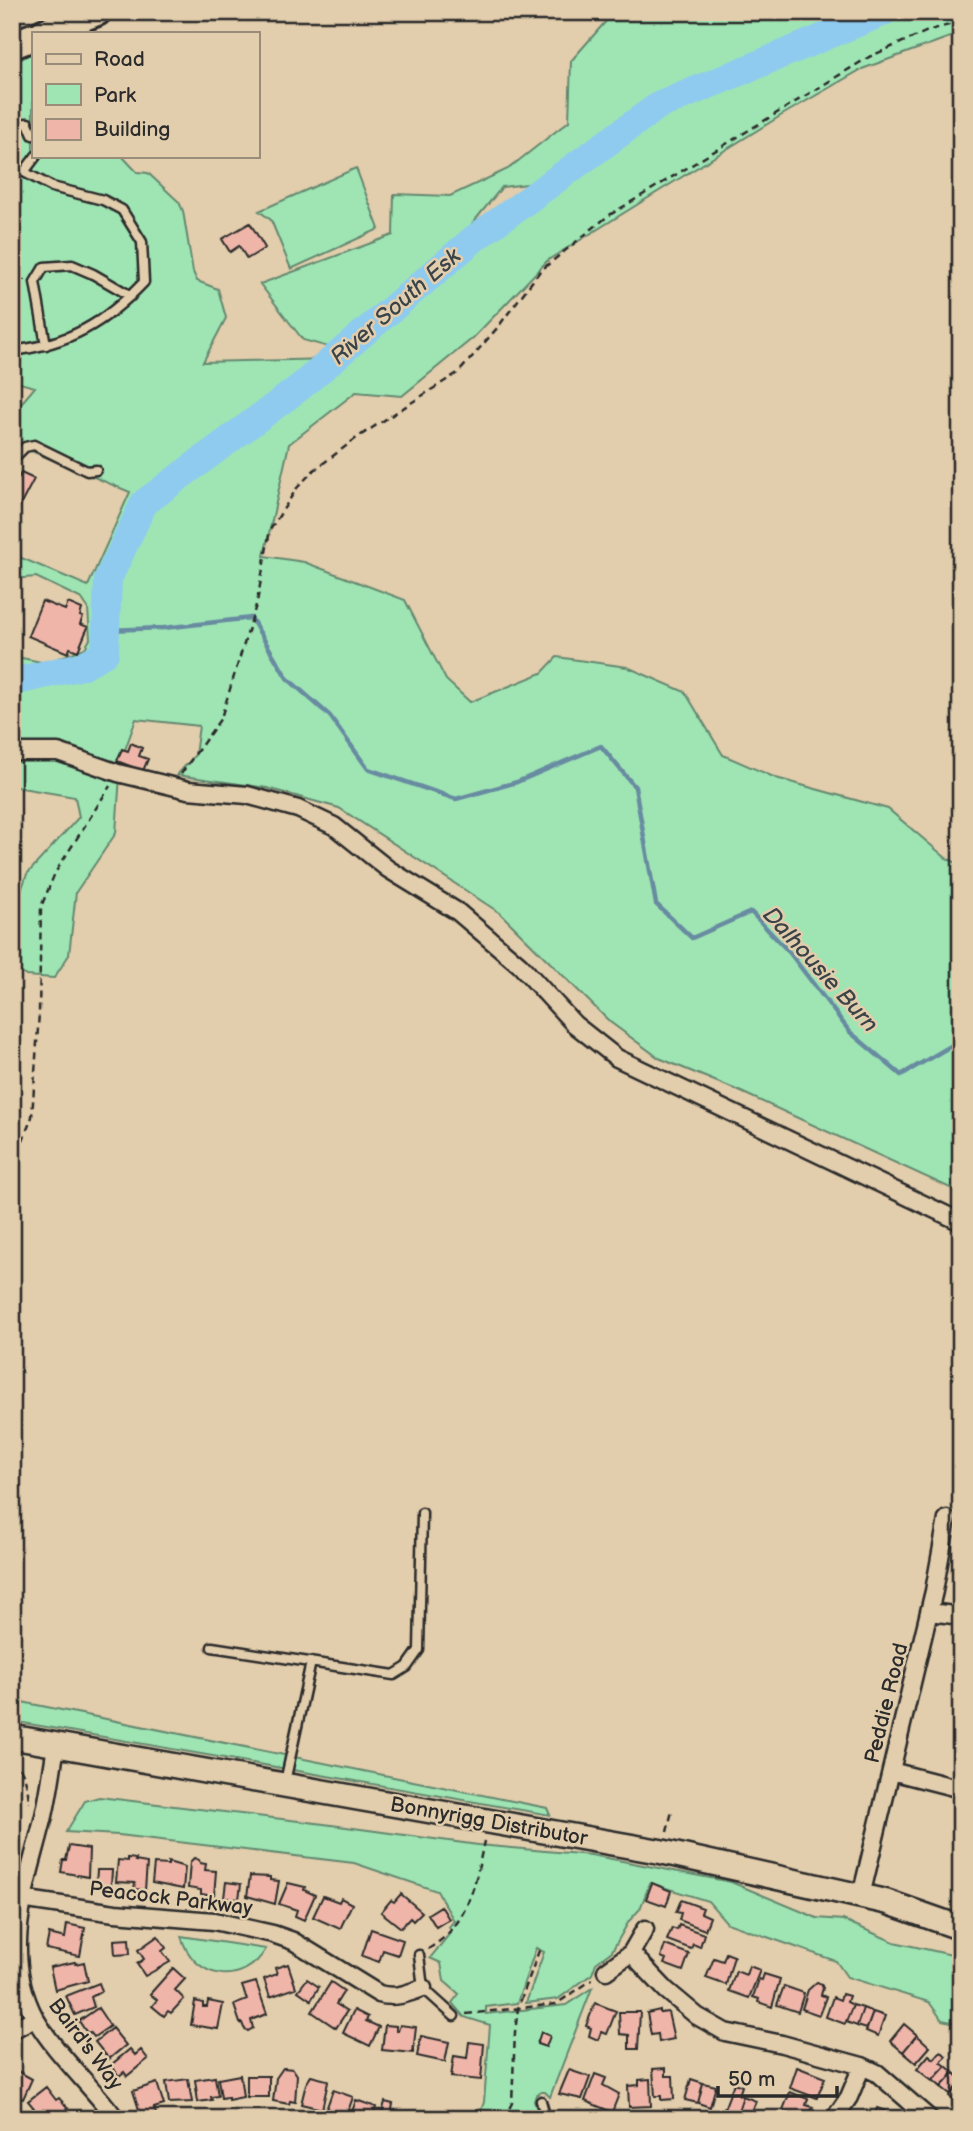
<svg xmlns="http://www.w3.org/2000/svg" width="973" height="2131" font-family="'Balsamiq Sans',sans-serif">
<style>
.green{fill:#9ee5b3;stroke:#64886f;stroke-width:2}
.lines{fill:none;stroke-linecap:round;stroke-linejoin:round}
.stream{stroke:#678ba1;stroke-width:4.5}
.river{stroke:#8fcbef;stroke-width:28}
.building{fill:#efb5a8;stroke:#2b2b2b;stroke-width:2}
.service-casing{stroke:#2b2b2b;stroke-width:13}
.minor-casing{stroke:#2b2b2b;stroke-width:21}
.secondary-casing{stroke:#2b2b2b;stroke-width:28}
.primary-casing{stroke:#2b2b2b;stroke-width:32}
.path{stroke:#2b2b2b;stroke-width:2.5;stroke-dasharray:7 5;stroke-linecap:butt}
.service{stroke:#e2cdac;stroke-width:8}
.minor{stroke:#e2cdac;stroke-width:16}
.secondary{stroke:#e2cdac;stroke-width:23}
.primary{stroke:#e2cdac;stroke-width:26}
.labels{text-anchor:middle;stroke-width:5;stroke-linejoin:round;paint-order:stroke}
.street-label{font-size:21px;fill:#2b2b2b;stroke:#e2cdac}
.water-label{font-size:23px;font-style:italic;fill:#3a4348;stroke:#e2cdac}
</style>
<rect width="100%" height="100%" fill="#e2cdac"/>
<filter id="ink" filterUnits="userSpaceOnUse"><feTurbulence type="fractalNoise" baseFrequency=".0143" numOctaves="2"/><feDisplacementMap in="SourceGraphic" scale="14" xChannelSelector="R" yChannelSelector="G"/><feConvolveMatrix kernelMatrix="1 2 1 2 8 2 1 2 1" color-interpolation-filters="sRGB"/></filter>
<g filter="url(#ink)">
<!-- green -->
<path class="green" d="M614,12H961V33L862,69L782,115L548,260L473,338L402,396L356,392L289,444L264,556L304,562L405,600L446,680L470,702L542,673L557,657L627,667L685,692L723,755L776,778L888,809L946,858L961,865V1193L739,1091L659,1058L610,1022L500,913L339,808L267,788L177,775L195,755L199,726L136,719L121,761L116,833L76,892L69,955L54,978L26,976L12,966V916L27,874L79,817L75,797L16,787L12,780V656L46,663L85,648L90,639L88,608L82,599L36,577L12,579V554L88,586L130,492L12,443V414L35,387L12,381V65L33,52V156H122L137,172L148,173L179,202L183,211L193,272L197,281L218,289L226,318L203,362L334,359L451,261L554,181L502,187L459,240L339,350L303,340L260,284L393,235L394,194L450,196L508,169L569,121L571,61Z
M356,168L379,229L291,269L271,220L259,211Z
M12,1700L547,1808L550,1815L12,1721Z
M99,1797L324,1824L478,1845L591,1855L731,1882L817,1918L843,1920L894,1942L961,1957V2024L942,2020L929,2002L847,1977L836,1961L727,1923L708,1901L650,1883L640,1909L629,1921L612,1951L596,1963L592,1974L558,1999L526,2003L544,1952L536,1948L517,2003L486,2007V2014L566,2005L592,1988L550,2097L545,2092H541L536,2095L534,2101L540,2119H478L484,2102L490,2025L464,2017L452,2003L459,1994L444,1981L441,1963L430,1958L451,1932L449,1927L454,1921L437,1891L354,1863L119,1835L66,1832L85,1801Z
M181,1936L266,1949C243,1988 193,1980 181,1936Z"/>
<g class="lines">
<!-- stream -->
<path class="stream" d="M106,630L164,628L251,618L287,678L330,716L368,769L456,799L517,782L601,746L635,787L656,904L692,938L751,912L789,952L850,1032L901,1075L961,1040"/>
<!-- river -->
<path class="river" d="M12,682L82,666L105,653L108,579L144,503L299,388L475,238L658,106L884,12"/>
</g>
<!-- building -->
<path class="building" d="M250,223L265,248L247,259L239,246L230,252L222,239Z
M21,473L34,479L12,521V490Z
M42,601L65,610L68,603L82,609L80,616L83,617L80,624L88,627L78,651L70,648L68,653L28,636Z
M131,743L142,748L139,756L148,759L143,771L117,761L122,749L128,751Z
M69,1846L89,1849L88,1877L61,1872L63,1860H66Z
M128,1858L136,1859L135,1861L147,1863L145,1890L134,1889L135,1883L116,1882L118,1860L128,1861Z
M194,1858L199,1860L200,1863L206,1864L205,1870L216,1871L214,1896L201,1894V1890L188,1888L190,1862Z
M168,1862L185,1867L183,1889L152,1883L154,1864L168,1865Z
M97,1870H112L111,1886L96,1885Z
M250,1876L270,1877V1880L279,1881L275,1904L247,1896Z
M226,1882L241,1884L239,1899L224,1898Z
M288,1883L305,1887L304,1890L315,1895L304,1920L295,1916L297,1910L279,1904Z
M652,1883L671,1891L666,1906L646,1899Z
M401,1894L422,1912L413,1921L410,1918L401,1928L381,1912L391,1900L394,1902Z
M323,1896L339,1902L341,1898L352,1904L340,1929L313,1917Z
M681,1900L703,1908L701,1913L710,1917L705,1930L679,1920L681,1913L676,1912Z
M441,1906L449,1919L436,1927L428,1914Z
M67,1924L85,1928L80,1956L46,1949L49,1934L65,1938Z
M679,1925L704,1934L700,1947L693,1944L691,1949L667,1940L672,1928L677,1930Z
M371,1929L403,1940L398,1955L383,1950L379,1962L362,1956Z
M158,1936L166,1948L162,1951L170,1962L145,1976L137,1964L144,1959L138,1950Z
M129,1939L130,1954L115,1955L114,1940Z
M665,1945L689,1954L683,1971L664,1964L666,1959L661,1957Z
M726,1953L734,1956L726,1985L706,1978L714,1958L723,1961Z
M75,1962L76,1964L84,1962L88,1981L55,1990L50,1967Z
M288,1964L296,1988L270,1997L264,1979L277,1974L275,1968Z
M749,1966L760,1970L749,1998L729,1991L736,1971L746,1975Z
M173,1968L185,1979L175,1990L184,1999L171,2013L168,2011L164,2016L152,2006L157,2000L150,1994Z
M764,1974L780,1979L772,2007L758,2002L759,1999L753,1997L759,1979L762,1980Z
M307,1979L319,1987L311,2000L298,1991Z
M256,1982L267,2014L251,2020L253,2028L248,2031L244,2028L242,2023H240L234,2005L247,2000L242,1986Z
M331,1982L344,1991L336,2004L347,2011L336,2028L312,2012Z
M817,1982L821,1984L823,1988L821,1995L826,1997L819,2015L802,2009L808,1990Z
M99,1983L102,1991L91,1997L94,2007L75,2015L66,1996Z
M784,1986L804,1993L798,2012L777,2005Z
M842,1994L849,1996L847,2002L853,2005L845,2024L826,2017L833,1997L840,2000Z
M195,2001L203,2003V2007H207L208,2001L223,2004L218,2029L191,2025Z
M595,2003L616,2011L607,2034L601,2032L598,2040L589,2036L591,2028L586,2026Z
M853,2005L863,2008L857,2026L846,2022Z
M98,2008L110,2026L94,2037L90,2032L87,2033L79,2021Z
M863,2008L873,2012L867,2029L857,2026Z
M354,2010L368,2017L366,2021L379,2027L370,2046L343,2033Z
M660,2010V2013L668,2012L674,2039L659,2042L658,2034L651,2035L647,2013Z
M619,2012H640L638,2049H629V2035L620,2034Z
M873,2012L885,2016L878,2036L866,2031Z
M904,2024L917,2035L903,2052L890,2041Z
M385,2025L396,2026V2031H398L400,2025L416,2027L413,2053L382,2050Z
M112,2028L126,2045L109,2059L95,2042Z
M541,2032L550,2036L546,2047L537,2044Z
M917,2035L930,2047L916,2063L903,2052Z
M421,2036L449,2042L445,2062L417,2056Z
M469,2042L484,2044L481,2080L451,2077L454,2056L467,2058Z
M130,2049L135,2055L141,2050L148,2059L127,2076L124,2072L119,2076L111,2065Z
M941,2051L946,2056L941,2062L946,2066L932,2081L917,2069L929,2055L934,2059Z
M946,2066L954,2073L941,2087L933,2080Z
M797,2067L825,2078L817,2098L790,2088Z
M12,2068L32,2079L23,2099L12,2094Z
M283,2068L293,2069L297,2075L295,2102L290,2101L289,2104L273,2101L276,2078Z
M666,2068V2076H673L674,2099L661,2100V2096H655L653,2069Z
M569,2070L590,2077L582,2099L559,2094Z
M954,2073L961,2079V2082L950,2094L941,2087Z
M595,2074L606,2078L603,2085L619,2094L612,2112L585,2101Z
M240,2075L243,2097L228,2100V2097L221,2098L218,2079Z
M247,2076H269V2097H247Z
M311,2076L327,2080L328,2082L322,2109L301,2104L306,2084Z
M215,2077L218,2096L211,2097L212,2100L198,2102L195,2080Z
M188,2079L192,2102L169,2103L166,2082Z
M650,2079L651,2106L629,2107L628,2086L639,2085V2080Z
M691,2079L703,2083L698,2103L685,2100Z
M961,2082V2103L959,2105L949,2096Z
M157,2083L164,2105L154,2108L156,2114L142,2119L133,2091Z
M703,2083L716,2086L710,2107L698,2103Z
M734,2083L742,2086L739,2095L743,2096L736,2117L723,2112Z
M46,2087L56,2100L59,2098L68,2108L54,2119H28L25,2115L34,2108L28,2101Z
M333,2090L353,2097L346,2117L326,2110Z
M790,2092L808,2099L806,2105L813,2107L808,2119L783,2110Z
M743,2096L756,2101L749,2119L736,2117Z
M356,2100L376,2107L372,2119L350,2118Z
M385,2102L393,2104L391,2115L400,2117V2119H378L379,2112L382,2113Z
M877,2108L899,2116L898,2119H873Z"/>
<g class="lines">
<defs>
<path id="service" d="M12,124L28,123L33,135
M12,171L24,172L52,187L103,200L122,210L142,242L144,282C105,323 69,344 12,351
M24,172L36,156
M46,345L35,282L44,267L72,265L93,274L131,296
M12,460L25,447L34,445L87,471L96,470
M212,1647L394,1675L407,1667L419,1650L422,1513
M285,1782L311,1662
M419,1955L423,1988L454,2016
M541,2101L546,2119"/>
<path id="minor" d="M12,752H58L118,773L188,790L247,795L298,809L334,826L388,869L458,912L520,965L574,1024L617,1058L961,1222
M930,1612L961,1616
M56,1746C52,1770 49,1796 43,1820C27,1885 0,1953 35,2018C54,2052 92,2086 116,2119
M891,1771L961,1789
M861,1896L934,1591L947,1519
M21,1899L115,1913L214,1921L273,1934L293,1941L379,1994C395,1999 408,1993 423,1988
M631,1953L666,1990L697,2016L725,2032L782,2044L862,2066L877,2073L930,2119
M606,1971L631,1953L645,1929
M12,2030L35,2018
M834,2119L849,2097L862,2066"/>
<path id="secondary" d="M12,1737L663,1852L887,1902L961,1928"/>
<path id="primary" d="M43,33L97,12
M12,45L33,37"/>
</defs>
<!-- service casing -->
<use href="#service" class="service-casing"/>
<!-- minor casing -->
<use href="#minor" class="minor-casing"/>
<!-- secondary casing -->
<use href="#secondary" class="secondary-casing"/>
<!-- primary casing -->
<use href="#primary" class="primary-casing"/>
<!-- path -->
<path class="path" d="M12,206L20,183
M12,276L25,280
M181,774L221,718L257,602L270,530L297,488L313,471L358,437L459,372L498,327L540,271L608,216L869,57L930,30L953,24L961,26
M12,1148L23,1140L32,1117L39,1013L41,907L55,873L110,786
M12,1759C25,1770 28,1787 29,1803
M667,1832L672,1811
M428,1949C469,1925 475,1885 484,1841
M466,2014L556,2004L592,1980
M507,2114L534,2119
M504,2119L512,2103L515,2032L518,2008L540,1948"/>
<!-- service -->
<use href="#service" class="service"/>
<!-- minor -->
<use href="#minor" class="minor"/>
<!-- secondary -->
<use href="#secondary" class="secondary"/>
<!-- primary -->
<use href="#primary" class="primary"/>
</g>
</g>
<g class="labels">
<!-- street labels -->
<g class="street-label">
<text transform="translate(886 1703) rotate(-76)" y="7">Peddie Road</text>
<text transform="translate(489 1821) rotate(10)" y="7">Bonnyrigg Distributor</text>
<text transform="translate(171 1898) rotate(7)" y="7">Peacock Parkway</text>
<text transform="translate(86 2044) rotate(53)" y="7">Baird's Way</text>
</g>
<!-- water labels -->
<g class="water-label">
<text transform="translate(395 306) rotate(-41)" y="8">River South Esk</text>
<text transform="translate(821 969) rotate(48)" y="8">Dalhousie Burn</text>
</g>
</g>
<!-- margin -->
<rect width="973" height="2131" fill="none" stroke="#e2cdac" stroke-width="42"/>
<rect x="21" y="21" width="931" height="2089" fill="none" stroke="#2b2b2b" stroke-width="2.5" filter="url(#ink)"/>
<!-- legend -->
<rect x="32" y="32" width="228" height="126" fill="#e2cdac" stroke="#998c78" stroke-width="2"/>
<rect x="46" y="54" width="35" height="10" fill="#e2cdac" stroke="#998c78" stroke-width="2"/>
<text x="94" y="66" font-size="21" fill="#2b2b2b">Road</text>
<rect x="46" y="84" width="35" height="21" fill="#9ee5b3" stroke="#998c78" stroke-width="2"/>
<text x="94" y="102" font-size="21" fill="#2b2b2b">Park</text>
<rect x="46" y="119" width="35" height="21" fill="#efb5a8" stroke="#998c78" stroke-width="2"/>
<text x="94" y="136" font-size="21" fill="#2b2b2b">Building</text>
<!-- scale -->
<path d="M718 2086v10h119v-10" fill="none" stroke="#2b2b2b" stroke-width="3.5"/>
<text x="728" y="2086" font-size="21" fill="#2b2b2b" stroke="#e2cdac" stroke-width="5" paint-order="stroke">50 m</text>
</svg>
